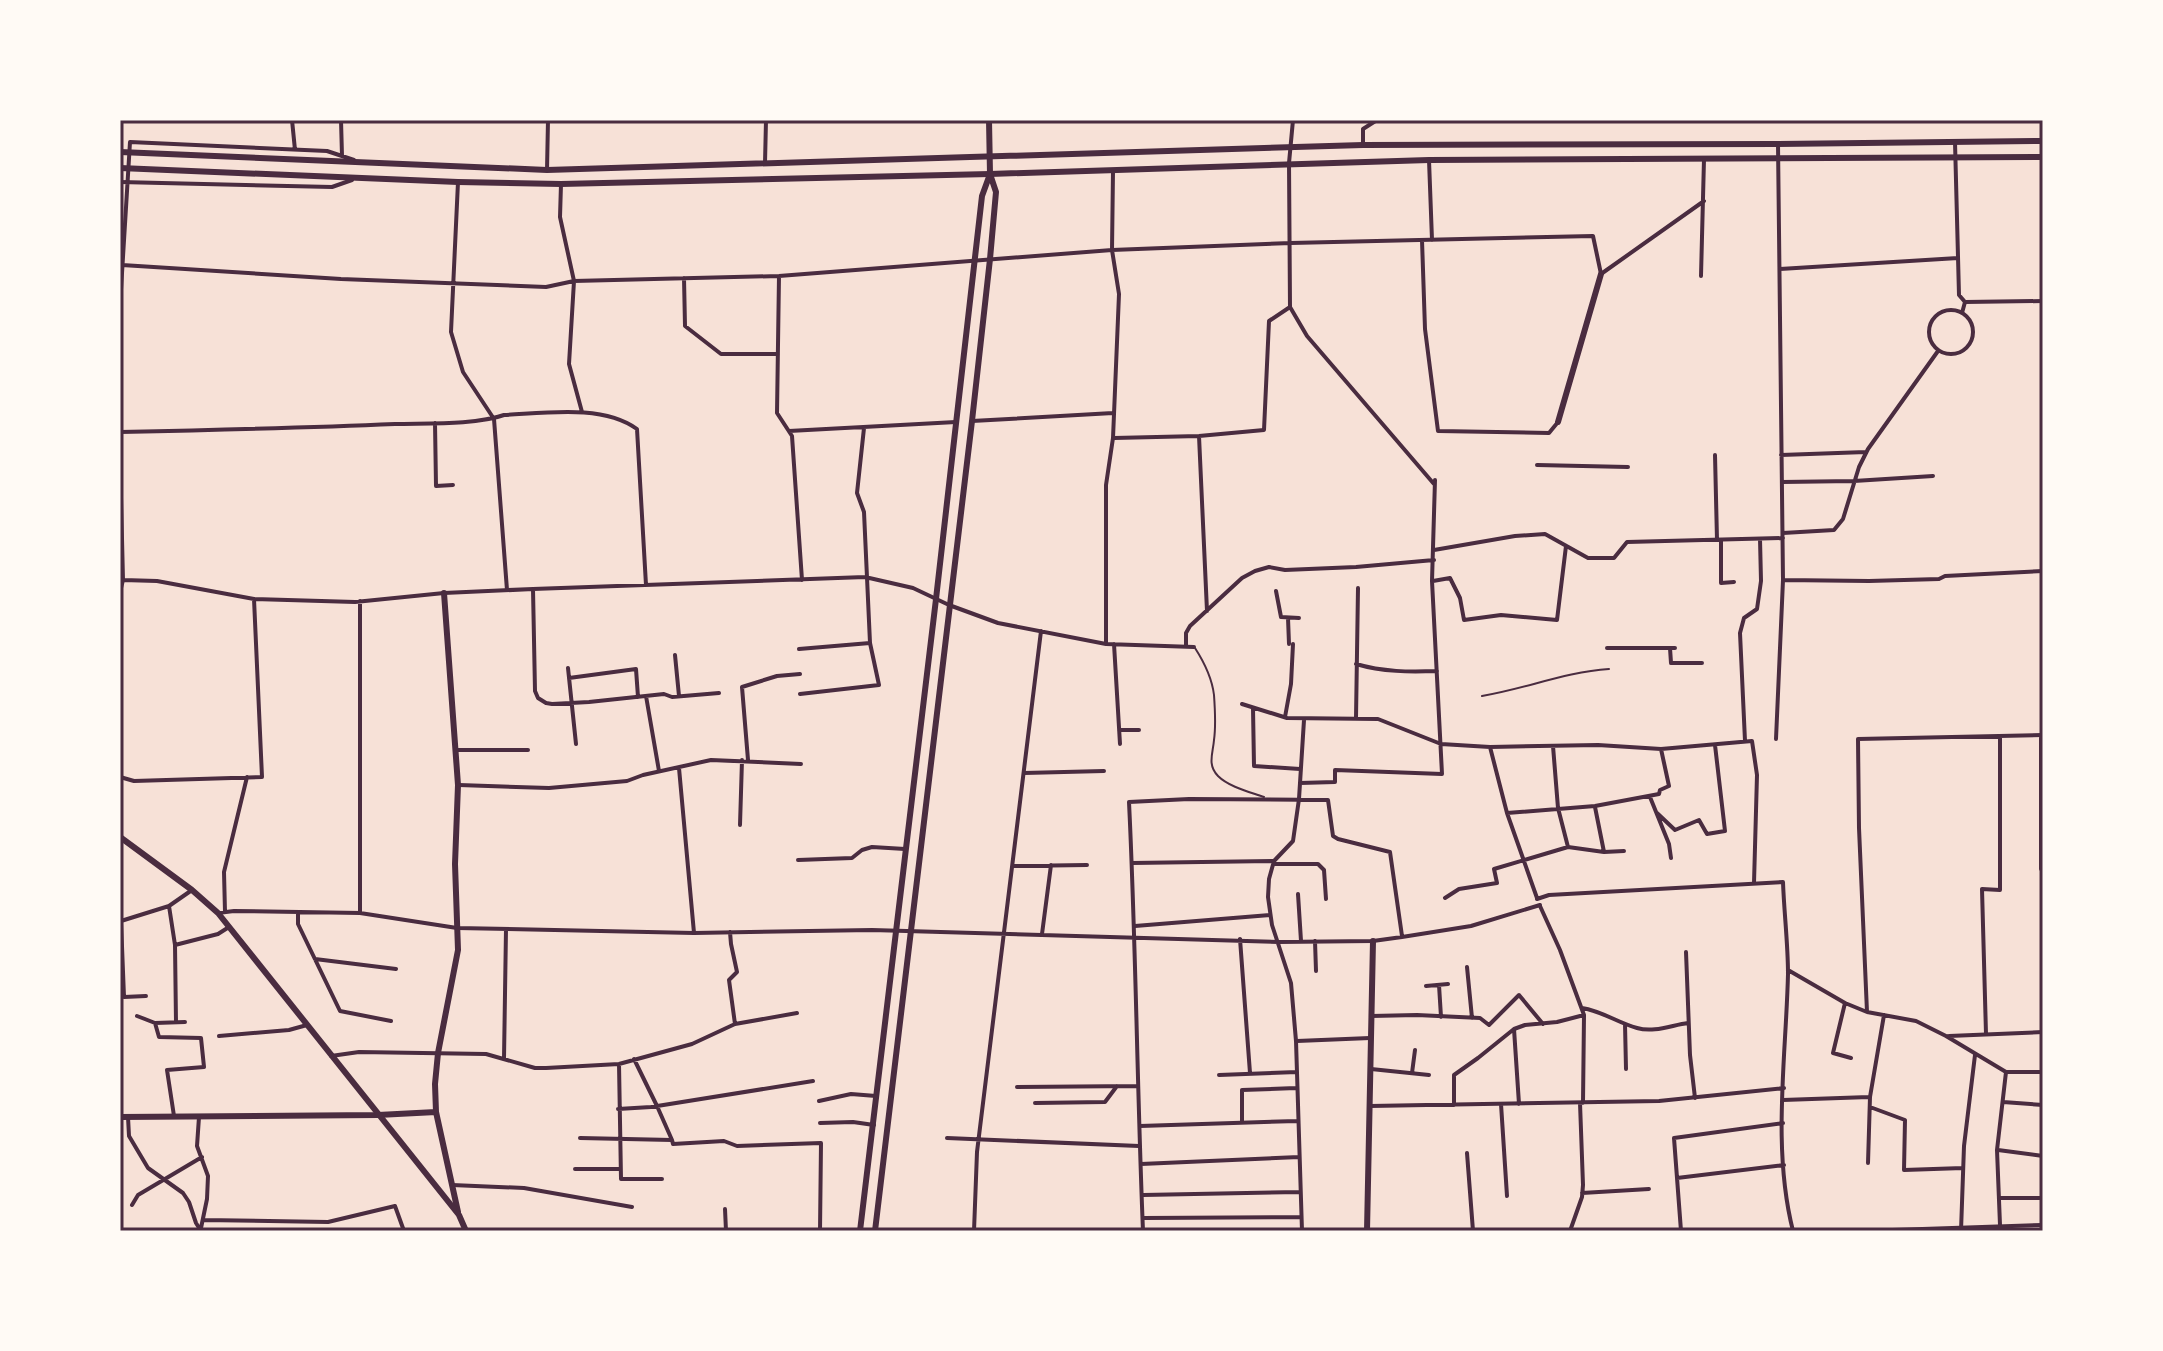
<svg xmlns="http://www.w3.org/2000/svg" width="2163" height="1351" font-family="Inter,sans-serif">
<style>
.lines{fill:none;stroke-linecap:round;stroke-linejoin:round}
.service{stroke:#4a2c40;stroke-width:2}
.minor{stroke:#4a2c40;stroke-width:4}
.tertiary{stroke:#4a2c40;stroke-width:6}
.secondary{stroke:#4a2c40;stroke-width:6}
.neatline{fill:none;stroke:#4a2c40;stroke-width:3}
</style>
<rect width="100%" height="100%" fill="#f7e1d7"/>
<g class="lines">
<!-- service -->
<path class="service" d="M1195,648C1204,662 1212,678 1214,695C1215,709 1216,726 1214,740C1213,753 1207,765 1218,776C1229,787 1250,792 1264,797
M1482,696C1525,689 1565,672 1609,669"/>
<!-- minor -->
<path class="minor" d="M292,120L295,150
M341,120L342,156
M1293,120L1289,163L1290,307L1307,336L1434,484
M1955,142L1959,295L1965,302L1962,313
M1363,145V129L1377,120
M1429,160L1432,240
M765,163L766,120
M547,170L548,120
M120,182L332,187L352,180
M458,182L451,332L463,372L494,419L507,590
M561,184L560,217L574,281L569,364L582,412
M1422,240L1425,329L1438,431L1549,433L1558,422
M122,265L341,279L546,287L574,281L779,276L1112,250L1291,243L1593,236L1601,274L1704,201
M1780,269L1958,258
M779,276L777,413L792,436L802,580
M1701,276L1704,159
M684,278L685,326L721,354H778
M1965,302L2043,301
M120,306L130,142L327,151L354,160
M1929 332a22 22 0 1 1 44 0a22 22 0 1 1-44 0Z
M972,421L1113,413
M435,423L436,486L453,485
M789,431L956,422
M120,432C212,430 303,428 395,424C426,423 476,425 504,415C545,413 603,404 637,429L646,585
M1199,436L1207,611
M1114,438L1199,436L1264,430L1269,321L1290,307
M1715,455L1717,540
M1781,455L1866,452
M120,456L123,580L120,592
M1537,465L1628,467
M1782,482L1854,481L1933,476
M1783,533L1834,530L1843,519L1859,467L1868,449L1938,351
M1721,540V583L1734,582
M1434,550L1515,536L1545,534L1588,558H1614L1627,542L1783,538
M123,580L157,581L254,599L355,602L444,593L533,589L865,577L913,588L949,605L998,623L1106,644L1194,647
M1783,580L1869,581L1939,579L1945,576L2043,571
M1433,581L1450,578L1460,598L1464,620L1501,615L1557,620L1566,546
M533,589L535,691L538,698L546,703L552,704L589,702L664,694L672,697L719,693
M1276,591L1281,617L1299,618
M360,601V913
M1288,618L1289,644
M1106,644V485L1113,438L1119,294L1112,250L1113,171
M1114,644L1120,744
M1186,647V633L1190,626L1242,578L1255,571L1269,567L1285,570L1356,567L1434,560
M1607,648H1675
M1670,648L1671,663H1702
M799,649L870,643
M675,655L679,696
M1356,664C1383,672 1409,672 1437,671
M568,668L576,744
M569,678L636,669L638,697
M800,694L879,685L870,643L864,512L857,493L864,428
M646,696L659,771
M1242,704L1287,718L1378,719L1441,744L1490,747L1598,745L1661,749L1752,741L1757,775L1754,883
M1253,708L1254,766L1300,769
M1285,717L1291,684L1293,644
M1356,718L1358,588
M1119,730H1139
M2041,735V869H2043
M1776,739L1783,580L1778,144
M1745,741L1740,633L1744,618L1757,609L1761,581L1760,539
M1553,746L1558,808L1568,847
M1490,747L1507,813L1537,898
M456,750H528
M748,760L742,687L777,676L800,674
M679,768L694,933
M1024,773L1104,771
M120,777L134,781L262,777L254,599
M1300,783L1335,782V770L1442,774L1432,581L1435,480
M459,785L549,788L627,781L643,775L711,760L801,764
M1650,797L1669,844L1671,858
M1595,807L1604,852
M1507,813L1595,806L1659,794L1660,790L1669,786L1661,749
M1657,813L1675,830L1699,820L1707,834L1725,831L1715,745
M740,825L742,760
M798,860L852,858L862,850L872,847L905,849
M1132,863L1274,861
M1274,864H1318L1324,870L1326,899
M1012,866L1087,865
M1298,894L1301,941
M1445,898L1459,889L1497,883L1494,869L1568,847L1604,852L1624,851
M1537,899L1549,895L1783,882C1784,912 1788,943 1788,974C1786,1058 1772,1148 1793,1231
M169,906L175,945L176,1022
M1540,906L1560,950L1584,1015L1583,1103
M225,912L224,872L247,777
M298,912V924L340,1011L391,1021
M218,913L234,911L360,913L457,928L694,933L872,930L1278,942L1373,941L1402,937L1471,926L1540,905
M1135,926L1270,915
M730,932L731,944L737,972L729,980L735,1024
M1042,934L1051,865
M1240,939L1250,1073
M1315,941L1316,971
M175,945L218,934L229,927
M1686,952L1690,1055L1695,1098
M315,959L396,969
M1467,967L1472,1018
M1788,970L1845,1003L1867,1012L1916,1021L1946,1036L2006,1072H2043
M1439,985L1441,1017
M1426,986L1448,984
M146,996L124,997L121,921L169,906L192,890
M1845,1003L1833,1053L1851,1058
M1582,1008C1602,1011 1618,1023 1637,1028C1654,1033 1672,1025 1688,1023
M1867,1012L1859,828L1858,739L2043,735
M137,1016L155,1023L185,1022
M1371,1016L1417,1015L1480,1018L1489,1025L1519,995L1543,1024
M155,1023L159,1037L201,1038L204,1067L167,1070L174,1116
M1625,1024L1626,1069
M1514,1029L1519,1104
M1986,1034L1982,889L2000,890V736
M219,1036L289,1030L307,1025
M1949,1036L2043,1032
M1297,1041L1370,1038
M331,1056L359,1052L486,1054L535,1068H546L619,1064L692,1044L735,1024L797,1013
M504,1059L506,929
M634,1059L657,1106L672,1140
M619,1064L621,1179H662
M1371,1069L1429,1075
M1412,1073L1415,1050
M1219,1075L1297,1072
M1017,1087L1137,1086
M1783,1100L1869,1097
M819,1101L851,1094L876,1096
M2003,1102L2043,1105
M1035,1103L1105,1102L1117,1086
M1501,1104L1507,1196
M1454,1105V1075L1478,1058L1514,1029L1525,1025L1557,1022L1584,1015
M1370,1106L1659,1101L1784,1088
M1870,1107L1905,1120L1904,1170L1963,1168
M618,1109L651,1107L813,1081
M128,1117L129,1136L148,1168L183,1193L189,1202L196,1223L201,1231
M199,1117L197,1146L208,1176L207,1199L201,1228
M820,1123L853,1122L874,1125
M1242,1123V1090L1296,1088
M1140,1126L1297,1121
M580,1138L672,1140L673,1144L724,1141L737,1146L821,1143L820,1231
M947,1138L1139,1146
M1998,1150L2043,1156
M1467,1153L1473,1231
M1868,1163L1870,1097L1884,1015
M1141,1164L1299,1157
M575,1169H620
M1677,1178L1784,1165
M452,1185L524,1188L632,1207
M1582,1193L1649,1189
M1143,1195L1300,1192
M1999,1198H2043
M132,1205L138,1195L202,1157
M725,1209L726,1231
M1144,1218L1301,1217
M203,1220L328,1222L395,1206L404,1231
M2000,1225L1997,1150L2006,1072
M974,1231L977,1152L1041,631
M1143,1231C1137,1088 1136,945 1129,802L1189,799L1328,800L1333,836L1338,839L1390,852L1402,936
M1302,1231L1296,1041L1291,983L1272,925L1268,897L1269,879L1274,861L1293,841L1299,799L1304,720
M1570,1231L1582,1197L1583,1185L1580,1103
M1681,1231L1674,1138L1783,1123
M1863,1231L2043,1225
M1961,1231L1964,1146L1975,1055"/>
<!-- tertiary -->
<path class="tertiary" d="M1558,422L1601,274
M444,593L458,785L455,864L458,950L438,1053L435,1084L436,1112L458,1212
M120,1117L378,1115L436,1112
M860,1231L936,599L982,196L990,174
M875,1231L972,421L990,259L996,192L990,174L989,120
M1367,1231L1373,941"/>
<!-- secondary -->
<path class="secondary" d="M120,152L547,170L1363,145L1778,144L2043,141
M120,168L458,182L561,184L990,174L1429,160L2043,157
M120,837L192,890L218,913L459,1215L466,1231"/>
</g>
<!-- border -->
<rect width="2163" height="1351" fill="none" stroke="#fffaf5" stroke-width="244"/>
<rect x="122" y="122" width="1919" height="1107" class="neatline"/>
</svg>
